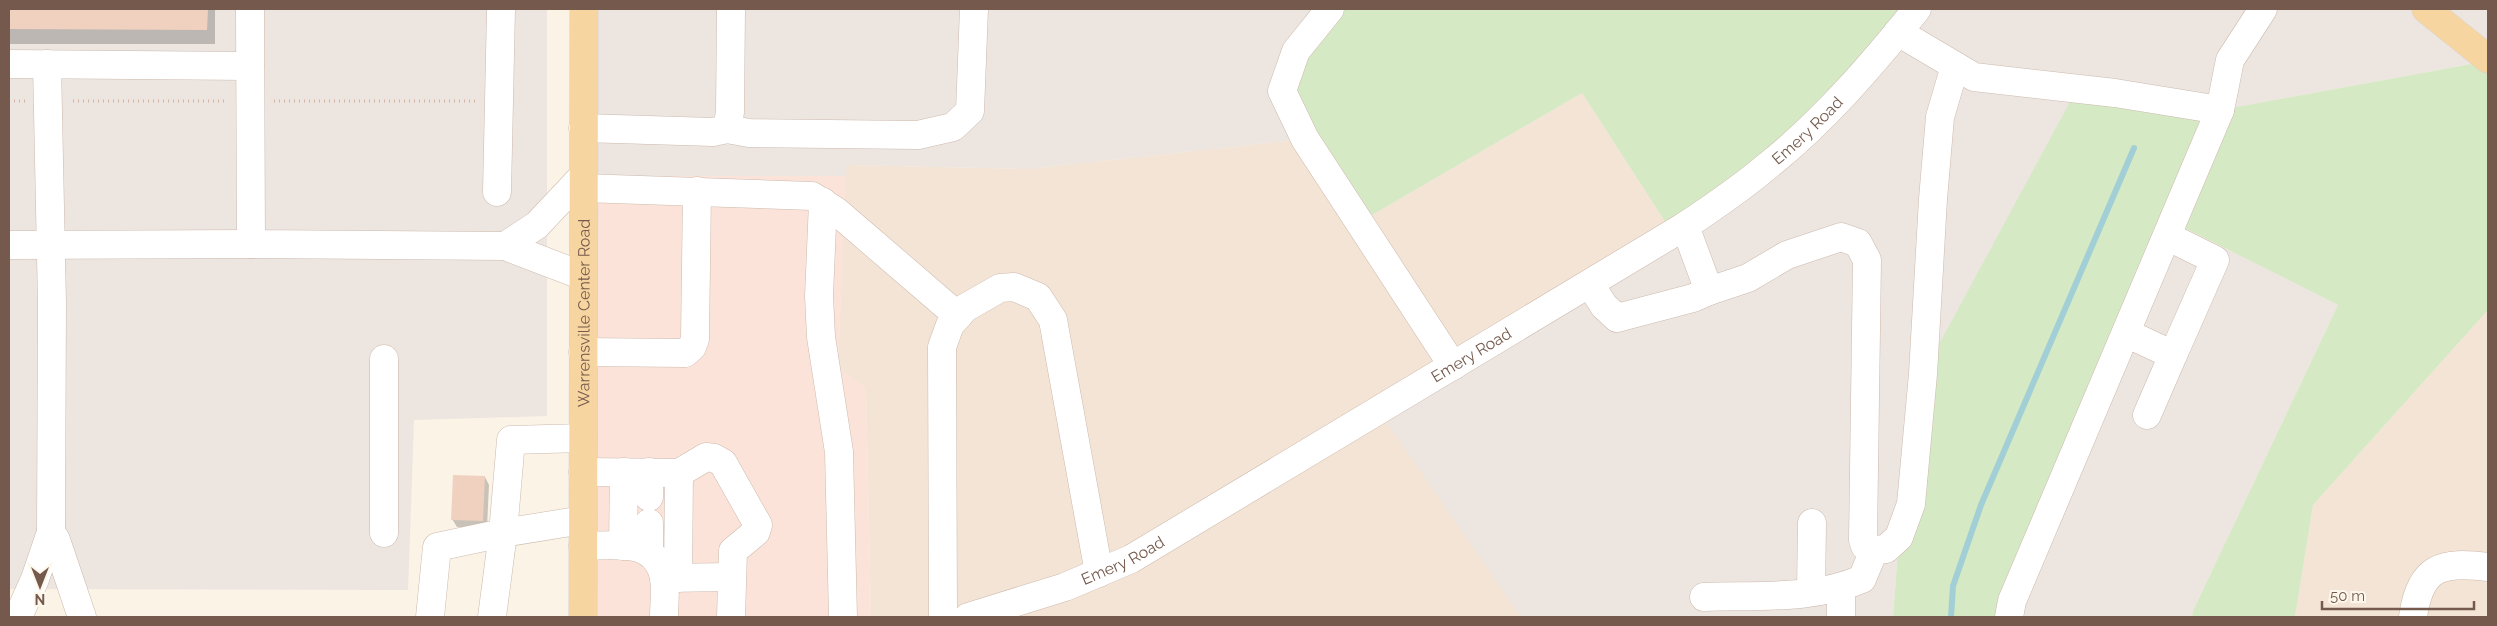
<svg xmlns="http://www.w3.org/2000/svg" width="2497" height="626" font-family="Raleway,sans-serif">
<style>
.residential{fill:#f3e4d5}
.commercial{fill:#fbe3da}
.industrial{fill:#ece5e0}
.green{fill:#d5e9c5}
.shadow{fill:#0003}
.lines{fill:none;stroke-linecap:round;stroke-linejoin:round}
.stream{stroke:#a2cfd6;stroke-width:6}
.building{fill:#f0d1bf}
.minor-casing{stroke:#cdbaad;stroke-width:29}
.major-casing{stroke:#d8d1cd;stroke-width:29}
.path{stroke:#d5b4a2;stroke-width:3;stroke-dasharray:1 4;stroke-linecap:butt}
.minor{stroke:#fff;stroke-width:28}
.major{stroke:#f7d5a1;stroke-width:28}
.labels{text-anchor:middle;stroke-width:4;stroke-linejoin:round;paint-order:stroke}
.street-label{font-size:16px;fill:#74594c;stroke:#fef7ec}
</style>
<rect width="100%" height="100%" fill="#fbf3e6"/>
<!-- residential -->
<path class="residential" d="M1582,93L1673,234L1379,411L1521,617H871L866,389L838,368L846,165L1029,169L1305,139L1360,222Z
M2488,310V617H2295L2313,505Z"/>
<!-- commercial -->
<path class="commercial" d="M583,176H846L838,367L866,389L871,617H584Z"/>
<!-- industrial -->
<path class="industrial" d="M9,9H547V416L414,420L408,590L9,589Z
M584,9H1330L1305,139L1029,169L847,165L846,176H583Z
M1918,9H2426L2488,61L2220,110L1899,537L1893,617H1521L1379,411L1673,234Z
M2448,9H2488V42Z
M2173,222L2338,305L2193,611L2192,617H2009Z"/>
<!-- green -->
<path class="green" d="M1330,9H1918L1881,54L1673,234L1582,93L1360,222L1282,91Z
M2488,61V310L2313,505L2295,617H2192L2193,611L2338,305L2173,222L2009,617H1893L1899,537L1923,374L2077,89L2220,110Z"/>
<!-- shadow -->
<path class="shadow" d="M9,9H215V44H9Z
M485,477L489,485L487,528L457,527L452,519Z"/>
<g class="lines">
<!-- stream -->
<path class="stream" d="M1951,617L1953,586L1981,505L2134,148"/>
</g>
<!-- building -->
<path class="building" d="M9,9H208L207,30L9,29Z
M453,475L485,476L483,521L451,520Z"/>
<g class="lines">
<defs>
<g id="minor">
<path d="M250,9L251,244L505,246"/>
<path d="M1330,9L1296,51L1282,91L1305,139L1453,366"/>
<path d="M1898,32L1974,77L2115,93L2220,110"/>
<path d="M9,64L250,66"/>
<path d="M47,64L52,303L51,532"/>
<path d="M583,128L713,132L727,129L730,112L731,9"/>
<path d="M727,129L749,133L918,135L953,127L970,111L974,9"/>
<path d="M583,176L537,225L505,246L583,276"/>
<path d="M583,188L812,196L836,211L958,316"/>
<path d="M497,192L501,9"/>
<path d="M823,202L819,296L821,337L839,452L843,617"/>
<path d="M9,245L251,244"/>
<path d="M1590,284L1604,306L1617,318L1693,298L1709,291L1685,226"/>
<path d="M1709,291L1748,278L1787,255L1841,237L1858,243L1867,260L1863,540L1865,546L1874,550L1886,549L1899,537L1911,504L1923,374L1933,199L1940,117L1955,66"/>
<path d="M2126,333L2173,355L2215,260L2167,236"/>
<path d="M583,352L685,353L692,347L695,339L697,191"/>
<path d="M384,359V533"/>
<path d="M2147,415L2173,355"/>
<path d="M583,472L679,473L706,457L714,458L723,463L758,525L756,532L733,551L731,617"/>
<path d="M649,472V497"/>
<path d="M583,546C615,546 656,537 664,578C666,590 664,605 664,617"/>
<path d="M623,546L624,472"/>
<path d="M649,551V523"/>
<path d="M664,578L731,577"/>
<path d="M678,578L679,473"/>
<path d="M1811,592L1812,523"/>
<path d="M1704,597C1756,595 1814,600 1862,579L1874,550"/>
<path d="M18,617L35,579L51,532L56,540L82,617"/>
<path d="M430,617L437,547L503,533L583,520"/>
<path d="M492,617L503,533L511,440L583,438"/>
<path d="M943,617L942,347L950,325L965,308L1000,288L1014,287L1038,297L1053,320L1099,573"/>
<path id="s1" d="M968,617L1065,587L1131,559L1685,226C1712,208 1740,189 1765,168C1823,122 1871,66 1917,9"/>
<path d="M1841,617V588"/>
<path d="M2009,617L2012,601L2220,110L2230,60L2263,9"/>
<path d="M2413,617C2420,566 2442,561 2488,567"/>
</g>
<g id="major">
<path d="M2426,9L2488,59"/>
<path id="s2" d="M583,617L584,9"/>
</g>
</defs>
<!-- minor casing -->
<use href="#minor" class="minor-casing"/>
<!-- major casing -->
<use href="#major" class="major-casing"/>
<!-- path -->
<path class="path" d="M9,101H26
M73,101H227
M274,101H477"/>
<!-- minor -->
<use href="#minor" class="minor"/>
<!-- major -->
<use href="#major" class="major"/>
</g>
<g class="labels">
<!-- street labels -->
<g class="street-label">
<text dy="6" stroke="none"><textPath href="#s1" startOffset="975">Emery Road</textPath></text>
<text dy="6" stroke="none"><textPath href="#s2" startOffset="304">Warrensville Center Road</textPath></text>
<text dy="6" stroke="none"><textPath href="#s1" startOffset="570">Emery Road</textPath></text>
<text dy="6" stroke="none"><textPath href="#s1" startOffset="165">Emery Road</textPath></text>
</g>
</g>
<!-- border -->
<rect width="2497" height="626" fill="none" stroke="#74594c" stroke-width="20"/>
<!-- north arrow -->
<g transform="translate(40 586) rotate(180)" stroke="#fef7ec" stroke-width="4" paint-order="stroke">
<path d="M0-4L9 19L0 12L-9 19Z" fill="#74594c"/>
<text y="-8" font-size="14" font-weight="bold" text-anchor="middle" fill="#74594c">N</text>
</g>
<!-- scale -->
<path d="M2322 601v8h152v-8" fill="none" stroke="#74594c" stroke-width="2.5"/>
<text x="2330" y="601" font-size="15" fill="#74594c" stroke="#fef7ec" stroke-width="4" paint-order="stroke">50 m</text>
</svg>
